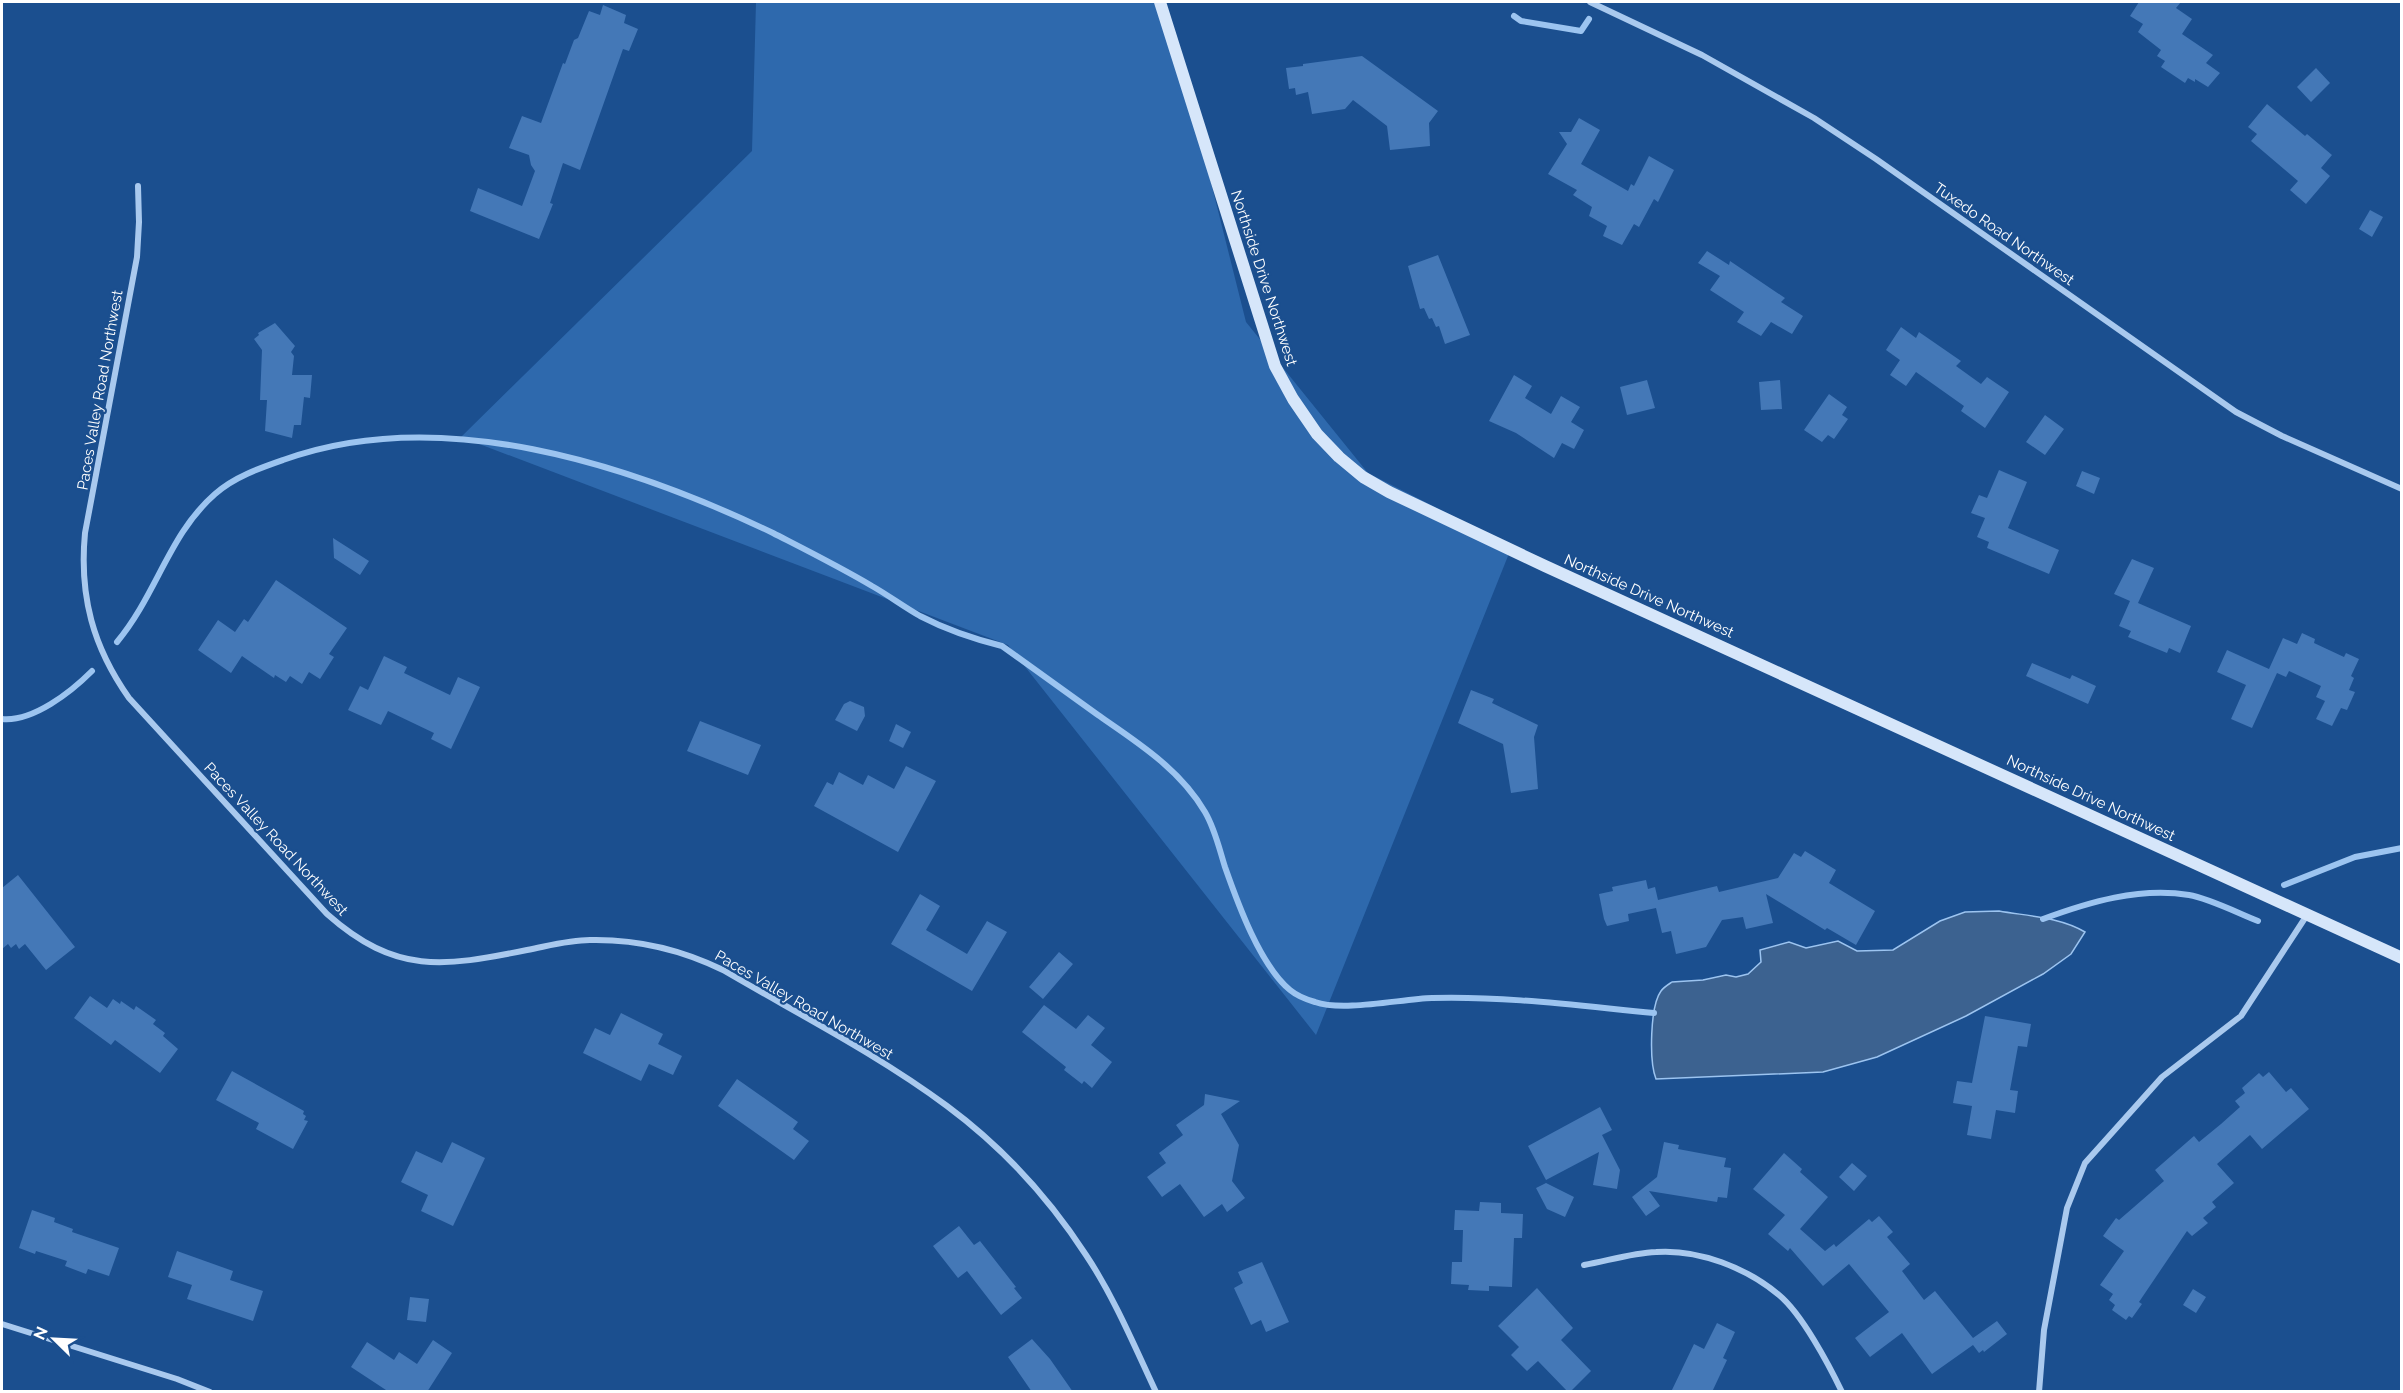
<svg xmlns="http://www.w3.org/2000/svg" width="2403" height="1393" font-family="Raleway,sans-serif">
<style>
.green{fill:#2e69ad}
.water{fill:#3c6290;stroke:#9cc4f0;stroke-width:1.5}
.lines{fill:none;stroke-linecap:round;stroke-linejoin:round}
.stream{stroke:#9cc4f0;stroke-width:6}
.building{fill:#4478b7}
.street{stroke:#a9c9ee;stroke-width:6}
.secondary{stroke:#d6e6fa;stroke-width:12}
.labels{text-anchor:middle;stroke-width:4.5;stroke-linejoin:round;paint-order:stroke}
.street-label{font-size:15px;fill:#fff;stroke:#1b4f8f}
</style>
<rect width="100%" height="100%" fill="#1b4f8f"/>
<!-- green -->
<path class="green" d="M756,2H1154L1186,83L1246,322L1368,473L1512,546L1316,1035L1008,645L461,437L752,151Z"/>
<!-- water -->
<path class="water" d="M1999,911C2027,916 2060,917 2085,932L2071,954L2043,974L1966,1016L1877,1057L1823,1072L1656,1079C1649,1061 1650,1006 1661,991C1664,987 1669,984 1672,982L1703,980L1726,975L1736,977L1748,974L1761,962L1760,950L1789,942L1806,948L1838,941L1857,951L1893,950L1940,921L1965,912Z"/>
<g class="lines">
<!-- stream -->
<path class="stream" d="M1514,16L1521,21L1581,31L1589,19
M117,642C157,594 169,534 215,494C234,477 260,468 283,460C440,403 629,464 773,533C806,550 840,567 872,586C888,595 904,607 920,616C945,629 974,639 1002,646C1034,669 1066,692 1098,715C1137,742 1180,769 1205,812C1215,829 1219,848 1225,867C1238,904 1260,965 1290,990C1296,995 1308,1000 1315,1002C1343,1012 1401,999 1432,998C1507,996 1580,1006 1654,1013
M2,719C33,722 71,692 92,671
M2284,885L2355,857L2402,848
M2043,919C2089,902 2139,887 2189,895C2208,898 2238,913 2258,921"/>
</g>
<!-- building -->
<path class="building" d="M2139,2H2181L2176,8L2192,19L2182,34L2213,55L2206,63L2220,73L2208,87L2195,79V82L2188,78L2185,83L2161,67L2165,61L2157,56L2161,50L2138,32L2143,24L2130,16Z
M603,5L626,15L624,23L638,29L629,51L623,49L580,170L563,163L550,203L553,204L539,239L470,211L478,188L522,206L535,171L531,165L529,155L509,148L522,116L541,123L563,63L565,64L574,40L578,38L589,11L600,15Z
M1362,56L1438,111L1429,123L1430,146L1390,150L1387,126L1353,100L1345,109L1312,114L1308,92L1296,95L1295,88L1289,89L1286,68L1303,66V64Z
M2316,68L2330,83L2311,102L2297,87Z
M2267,104L2305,136L2307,134L2332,155L2321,168L2330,176L2306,204L2290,190L2298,181L2251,141L2257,134L2248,127Z
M1579,118L1600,130L1581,164L1628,191L1631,184L1634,186L1649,156L1674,170L1658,202L1654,199L1639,227L1634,224L1622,245L1603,236L1607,226L1589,216L1592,207L1573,195L1577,190L1548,174L1567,144L1559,132H1571Z
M2370,210L2383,217L2372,237L2359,229Z
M1707,251L1729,265L1730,261L1785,298L1781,302L1803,316L1792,334L1771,322L1761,336L1737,322L1744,312L1710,290L1720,276L1698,263Z
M1438,255L1470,335L1445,344L1439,326L1436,327L1432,318L1429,319L1424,308L1420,309L1408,266Z
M275,323L295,346L291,352L294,356L292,375H312L310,398L304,397L301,425H294L292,438L265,431L267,400H260L262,350L254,339L259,335L258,333Z
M1901,327L1916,338L1919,332L1961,361L1956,366L1981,384L1987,377L2009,392L1985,428L1961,411L1964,406L1916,372L1906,386L1890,375L1900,360L1886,350Z
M1514,375L1532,386L1525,398L1551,414L1561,396L1580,407L1571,422L1584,430L1574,449L1562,443L1554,458L1516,433L1489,421Z
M1647,380L1655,408L1627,415L1620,387Z
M1780,380L1782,409L1761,410L1759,382Z
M1829,394L1847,407L1842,415L1848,419L1834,439L1828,435L1822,442L1804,430Z
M2045,415L2064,429L2045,455L2026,442Z
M1999,470L2027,482L2008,528L2059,550L2049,574L1987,548L1989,542L1977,537L1985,518L1971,513L1979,495L1987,498Z
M2082,471L2100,478L2094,494L2076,486Z
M333,538L369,561L360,575L334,558Z
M2132,559L2154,568L2138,603L2191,626L2180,653L2169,648L2167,653L2128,637L2131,631L2119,626L2130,601L2114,594Z
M276,580L347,628L329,654L334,657L320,679L309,672L302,684L290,676L286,682L275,675L274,678L242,656L231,673L198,650L218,620L235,632L244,619L248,622Z
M2302,633L2315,639L2314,643L2344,657L2346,653L2359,659L2351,676L2354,678L2349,690L2355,692L2347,710L2341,708L2332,726L2316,719L2325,701L2316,697L2321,686L2289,671L2286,677L2277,673L2252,728L2231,719L2246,685L2217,672L2227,650L2269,669L2283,638L2297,644Z
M384,656L407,667L404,673L450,695L458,677L480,687L451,749L431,739L434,733L388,711L381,725L348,710L360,686L368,690Z
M2032,663L2070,679L2072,675L2096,686L2088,704L2026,676Z
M1471,690L1494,699L1492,703L1538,725L1534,737L1538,789L1511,793L1503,744L1458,723Z
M850,701L864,707L865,716L857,731L835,720L844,704Z
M700,721L761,745L748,775L687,751Z
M896,724L911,732L903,748L889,741Z
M906,766L936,781L898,852L814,806L827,782L833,785L839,772L863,785L868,775L894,789Z
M1805,851L1836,870L1829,883L1875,911L1856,945L1827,928L1825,930L1766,894L1773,923L1746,929L1743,917L1722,920L1706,947L1676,954L1671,931L1662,933L1656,908L1628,914L1629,921L1607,926L1604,919L1599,894L1613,891L1612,887L1646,880L1648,889L1655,887L1658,900L1717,886L1719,892L1778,878L1794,853L1801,857Z
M18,875L75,947L46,970L25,944L19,949L16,944L11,948L8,944L2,949V888Z
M920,894L940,906L926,930L967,954L987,921L1007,932L972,991L891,944Z
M1059,952L1073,964L1043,999L1029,987Z
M90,996L107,1008L113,999L120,1004L121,1001L134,1010L136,1006L156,1020L153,1024L165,1033L163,1036L178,1049L160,1073L115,1040L111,1045L74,1018Z
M1044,1005L1076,1029L1088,1015L1105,1028L1091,1045L1112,1062L1092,1088L1084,1081L1082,1084L1064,1070L1066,1067L1022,1032Z
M621,1013L663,1034L658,1044L682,1056L673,1075L649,1064L641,1081L583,1053L595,1028L610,1035Z
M1985,1016L2031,1024L2027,1047L2018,1046L2010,1090L2018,1091L2015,1113L1996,1110L1991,1139L1967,1135L1972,1106L1953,1103L1957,1081L1972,1083Z
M232,1071L304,1111L303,1114L306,1116L304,1120L308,1121L293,1149L256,1129L259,1123L216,1100Z
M2269,1072L2286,1092L2291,1088L2309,1109L2262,1149L2250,1135L2217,1164L2234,1183L2212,1202L2216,1207L2203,1218L2208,1223L2192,1236L2187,1231L2139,1302L2142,1304L2132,1318L2129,1316L2126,1320L2112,1310L2115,1305L2109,1300L2113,1294L2100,1285L2124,1251L2103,1236L2116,1218L2119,1220L2164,1181L2155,1170L2194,1136L2199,1142L2221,1124L2240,1107L2235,1101L2245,1093L2242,1088L2259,1073L2263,1077Z
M737,1079L798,1122L793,1129L809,1141L794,1160L718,1106Z
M1205,1094L1240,1101L1221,1114L1239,1145L1232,1181L1245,1198L1227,1212L1222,1204L1204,1217L1180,1184L1162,1197L1147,1177L1166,1163L1159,1153L1183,1135L1176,1125L1204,1105Z
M1600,1107L1612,1130L1602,1135L1620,1170L1617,1189L1593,1185L1599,1152L1546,1180L1528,1146Z
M452,1142L485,1158L453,1226L421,1211L428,1195L401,1182L416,1151L442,1163Z
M1664,1142L1679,1145L1678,1149L1726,1158L1724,1167L1731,1168L1727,1198L1718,1197L1717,1202L1649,1191L1660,1206L1646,1216L1632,1197L1657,1177Z
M1784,1153L1802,1169L1800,1172L1828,1197L1800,1229L1825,1251L1834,1244L1836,1247L1869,1219L1872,1222L1879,1216L1893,1232L1887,1237L1910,1264L1902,1271L1924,1300L1935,1291L1973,1338L1997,1321L2007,1334L1984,1352L1983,1350L1979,1353L1973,1345L1932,1374L1902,1333L1870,1357L1855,1338L1889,1312L1849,1264L1823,1286L1790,1248L1788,1251L1768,1234L1785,1215L1753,1189Z
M1852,1163L1867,1176L1854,1191L1839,1177Z
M1546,1183L1574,1197L1565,1217L1547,1209L1536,1188Z
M1480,1202L1501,1203V1213L1523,1214L1522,1238H1514L1512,1287L1489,1286V1291L1468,1290L1469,1285L1451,1284L1452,1262H1462L1463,1230H1454L1455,1210L1479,1211Z
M32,1210L55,1218L54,1222L73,1229L72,1232L119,1248L109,1276L88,1269L86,1274L65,1266L67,1261L36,1251L35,1254L19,1248Z
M959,1226L974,1245L980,1241L1016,1287L1014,1288L1022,1298L1001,1315L967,1271L958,1278L933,1246Z
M177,1251L233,1271L230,1280L263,1291L253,1321L187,1299L192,1285L168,1277Z
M1262,1262L1289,1322L1266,1332L1261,1320L1251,1325L1234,1288L1243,1283L1238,1272Z
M1537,1288L1573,1328L1561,1340L1591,1371L1570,1392H1568L1538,1361L1527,1371L1511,1355L1519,1347L1498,1326Z
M2193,1289L2206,1297L2196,1313L2183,1305Z
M410,1297L429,1299L426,1322L407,1320Z
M1717,1323L1735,1332L1723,1358L1727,1360L1712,1392H1671L1694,1344L1704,1349Z
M1032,1339L1050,1359L1073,1392H1032L1008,1357Z
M433,1340L452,1353L427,1392H389L351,1367L367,1342L394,1360L399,1352L417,1364Z"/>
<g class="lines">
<!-- street -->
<path class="street" d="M1590,2L1702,55L1814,118L1876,159L2236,412L2282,436L2402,489
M138,186L139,222L137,257L85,533C79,596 93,647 129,698L327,914C396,975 443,967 527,950C548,946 569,940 590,940C638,939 680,949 723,970C798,1014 877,1054 947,1106C1001,1146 1049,1198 1086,1255C1114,1297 1134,1345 1156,1392
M1584,1265C1607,1261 1632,1253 1656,1252C1699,1249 1747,1268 1779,1295C1802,1314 1829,1365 1842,1392
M2,1324L177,1379L210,1392
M2039,1392L2044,1330L2067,1208L2085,1163L2162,1077L2241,1016L2307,915"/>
<!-- secondary -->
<path class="secondary" d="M1160,2L1275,366L1293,399L1317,434L1339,457L1363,477L1389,492L1545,566L2402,958"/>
</g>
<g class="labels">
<!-- street labels -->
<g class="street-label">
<text transform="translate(2004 234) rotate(35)" y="5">Tuxedo Road Northwest</text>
<text transform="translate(1264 278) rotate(72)" y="5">Northside Drive Northwest</text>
<text transform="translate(100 390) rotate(-80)" y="5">Paces Valley Road Northwest</text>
<text transform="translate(1649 596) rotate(24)" y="5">Northside Drive Northwest</text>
<text transform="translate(2091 798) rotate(25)" y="5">Northside Drive Northwest</text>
<text transform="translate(276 839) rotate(47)" y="5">Paces Valley Road Northwest</text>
<text transform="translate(804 1005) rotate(30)" y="5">Paces Valley Road Northwest</text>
</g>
</g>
<!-- border -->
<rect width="2403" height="1393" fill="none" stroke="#ffffff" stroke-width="6"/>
<!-- north arrow -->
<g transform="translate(54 1339) rotate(294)" stroke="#1b4f8f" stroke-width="4.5" paint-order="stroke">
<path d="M0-4.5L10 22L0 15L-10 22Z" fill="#ffffff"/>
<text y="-9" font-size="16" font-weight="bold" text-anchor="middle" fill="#ffffff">N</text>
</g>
</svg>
